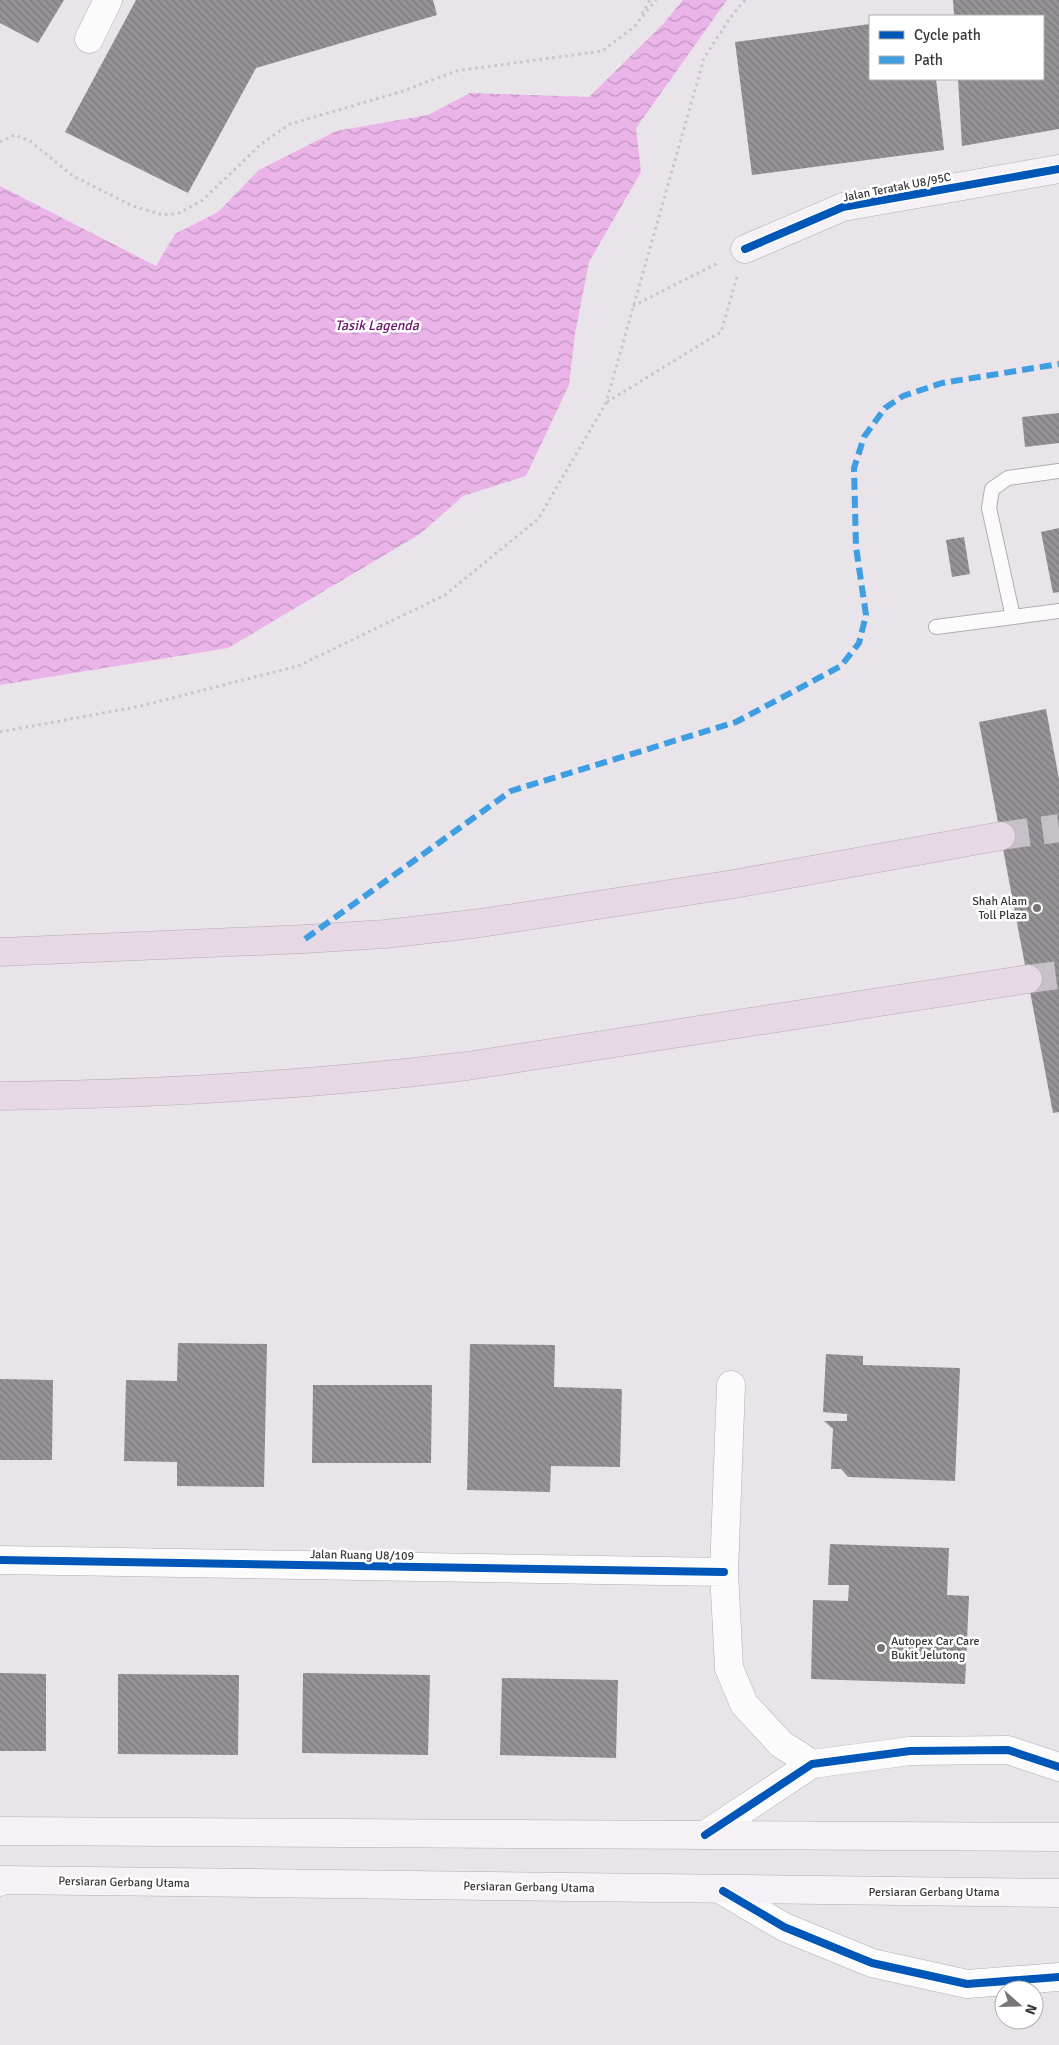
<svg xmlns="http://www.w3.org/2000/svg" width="1059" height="2045" font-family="Signika,sans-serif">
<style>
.water{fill:url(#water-waves)}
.building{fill:url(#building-back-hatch)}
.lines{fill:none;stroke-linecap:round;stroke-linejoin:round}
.highway-tunnel{stroke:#c6c1c6;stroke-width:28;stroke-dasharray:28 14;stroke-linecap:butt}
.lane-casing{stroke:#b1adb1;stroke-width:16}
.street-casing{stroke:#b1adb1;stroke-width:29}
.secondary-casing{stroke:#b1adb1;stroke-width:29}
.highway-casing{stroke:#b8a9b7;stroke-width:29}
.path{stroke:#c7c6c7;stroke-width:3;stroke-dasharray:2.5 4;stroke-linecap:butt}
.lane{stroke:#fcfbfc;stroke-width:14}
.street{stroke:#fcfbfc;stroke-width:28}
.secondary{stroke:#f5f1f5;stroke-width:28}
.highway{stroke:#e6d9e5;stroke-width:28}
.quiet{stroke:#3f9ee2;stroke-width:6;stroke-dasharray:12 6;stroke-linecap:butt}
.cycleway-casing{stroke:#fff;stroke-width:11}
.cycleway{stroke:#0057b8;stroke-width:8}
.poi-dot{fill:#787478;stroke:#fff;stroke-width:2}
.labels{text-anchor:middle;stroke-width:5;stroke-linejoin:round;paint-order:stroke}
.street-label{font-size:12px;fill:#3b373b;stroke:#fff}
.poi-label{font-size:12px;fill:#3b373b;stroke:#fff;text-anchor:end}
.water-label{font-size:14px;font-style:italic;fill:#6b146c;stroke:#fff}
</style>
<defs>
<pattern id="water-waves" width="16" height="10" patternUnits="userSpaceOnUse" patternTransform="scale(1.25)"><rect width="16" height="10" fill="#eab4e8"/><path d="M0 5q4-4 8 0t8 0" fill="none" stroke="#bf93bd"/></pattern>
<pattern id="building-back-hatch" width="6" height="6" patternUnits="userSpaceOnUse" patternTransform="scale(1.25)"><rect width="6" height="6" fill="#969396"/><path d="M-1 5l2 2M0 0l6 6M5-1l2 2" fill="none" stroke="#7c797c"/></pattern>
</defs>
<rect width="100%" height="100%" fill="#e9e4e9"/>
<!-- water -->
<path class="water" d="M683,0H727L636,128L641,172L589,262L575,334L569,385L526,476L463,496L420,534L228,648L0,685V186L156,266L175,234L218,212L259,170L336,131L428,115L470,93L589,97L663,24Z"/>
<!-- building -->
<path class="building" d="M0,0H64L38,43L0,23Z
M136,0H433L437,15L256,68L188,193L65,132Z
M953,0H1059V129L962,146L958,79H1043V16H954Z
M870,24V79H936L944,150L752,175L735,42Z
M1059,413V443L1025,447L1022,417Z
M1059,528V592L1053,593L1041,532Z
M964,537L970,574L952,577L946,540Z
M1046,709L1059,779V1112L1053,1113L979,722Z
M178,1343L267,1344L264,1487L177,1486V1462L124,1461L126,1380L177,1381Z
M470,1344L555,1345L554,1387L622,1389L620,1467L551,1466L550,1492L467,1490Z
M826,1354L863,1356V1365L960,1368L955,1481L848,1477L841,1469H831L833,1429L824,1421H847V1414L823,1412Z
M0,1379L53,1380L52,1460H0Z
M313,1385H432L431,1463H312Z
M830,1544L949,1548L947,1595L969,1596L965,1684L811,1679L813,1600L848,1601L849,1585H828Z
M0,1673L46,1674V1751H0Z
M303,1673L430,1675L428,1755L302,1753Z
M118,1674L239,1675L238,1755L118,1754Z
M502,1678L618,1680L616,1758L500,1755Z"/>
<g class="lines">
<!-- highway-tunnel -->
<path class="highway-tunnel" d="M1001,836L1059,828
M1028,979L1059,975"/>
<defs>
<path id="lane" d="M1013,617L989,508L992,489L1008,478L1059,471
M936,627L1059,611"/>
<path id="street" d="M89,39L108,0
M731,1385L724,1572L729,1668L744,1704L781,1744L812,1764
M0,1560L724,1572
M705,1835L812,1764L910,1751L1008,1750L1059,1767
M723,1891L784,1927L872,1963L967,1984L1059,1977"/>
<path id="secondary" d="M745,249L843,207L1059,169
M0,1831L1059,1837
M0,1882L3,1880L1059,1893"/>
<path id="highway" d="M0,952L305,939L385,934L481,923L734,884L1001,836
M0,1096C156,1094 312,1085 467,1066L1028,979"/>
</defs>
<!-- lane casing -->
<use href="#lane" class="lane-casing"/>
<!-- street casing -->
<use href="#street" class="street-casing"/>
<!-- secondary casing -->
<use href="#secondary" class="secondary-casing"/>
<!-- highway casing -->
<use href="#highway" class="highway-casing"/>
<!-- path -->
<path class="path" d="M642,14L650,0
M0,142L15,135L30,141L73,176L133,206L163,215L179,213L203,200L261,144L290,124L400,92L456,71L602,51L634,27L656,0
M633,306L718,263
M607,402L721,332L737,277
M0,732L141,706L298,666L445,595L538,519L606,403L704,58L730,18L745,0"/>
<!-- lane -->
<use href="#lane" class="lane"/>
<!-- street -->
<use href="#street" class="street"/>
<!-- secondary -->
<use href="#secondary" class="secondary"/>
<!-- highway -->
<use href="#highway" class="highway"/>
<!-- quiet -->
<path class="quiet" d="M305,939L511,791L736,722L841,666L859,643L866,615L856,547L854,468L864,437L885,408L903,396L942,383L1059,364"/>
<defs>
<path id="cycleway" d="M745,249L843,207L1059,169
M0,1560L724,1572
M705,1835L812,1764L910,1751L1008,1750L1059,1767
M723,1891L784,1927L872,1963L967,1984L1059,1977"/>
</defs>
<!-- cycleway casing -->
<use href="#cycleway" class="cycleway-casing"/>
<!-- cycleway -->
<use href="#cycleway" class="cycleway"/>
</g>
<!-- markers -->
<g class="poi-dot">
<circle cx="1037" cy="908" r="5"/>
<circle cx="881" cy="1648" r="5"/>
</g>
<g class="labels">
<!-- street labels -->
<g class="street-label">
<text transform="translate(897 187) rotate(-11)" y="4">Jalan Teratak U8/95C</text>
<text transform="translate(362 1555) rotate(1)" y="4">Jalan Ruang U8/109</text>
<text transform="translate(124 1882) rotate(1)" y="4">Persiaran Gerbang Utama</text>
<text transform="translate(529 1887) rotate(1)" y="4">Persiaran Gerbang Utama</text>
<text x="934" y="1896">Persiaran Gerbang Utama</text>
</g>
<!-- poi labels -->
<g class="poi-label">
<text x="1027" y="905">Shah Alam<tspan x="1027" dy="14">Toll Plaza</tspan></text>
<text x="891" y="1645" text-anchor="start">Autopex Car Care<tspan x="891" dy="14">Bukit Jelutong</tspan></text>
</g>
<!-- water labels -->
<g class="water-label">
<text x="377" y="330">Tasik Lagenda</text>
</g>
</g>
<!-- legend -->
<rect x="869" y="15" width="175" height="65" fill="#ffffff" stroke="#b1afb1"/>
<rect x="879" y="31" width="25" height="8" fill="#0057b8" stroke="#b1afb1"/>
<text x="914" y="40" font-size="15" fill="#3b373b">Cycle path</text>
<rect x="879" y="56" width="25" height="8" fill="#3f9ee2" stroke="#b1afb1"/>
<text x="914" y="65" font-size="15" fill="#3b373b">Path</text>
<!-- north arrow -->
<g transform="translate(1019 2005) rotate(110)"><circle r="24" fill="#ffffff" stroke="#b1afb1"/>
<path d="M0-4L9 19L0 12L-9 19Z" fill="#787478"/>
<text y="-8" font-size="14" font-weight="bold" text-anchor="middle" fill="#3b373b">N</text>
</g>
</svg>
